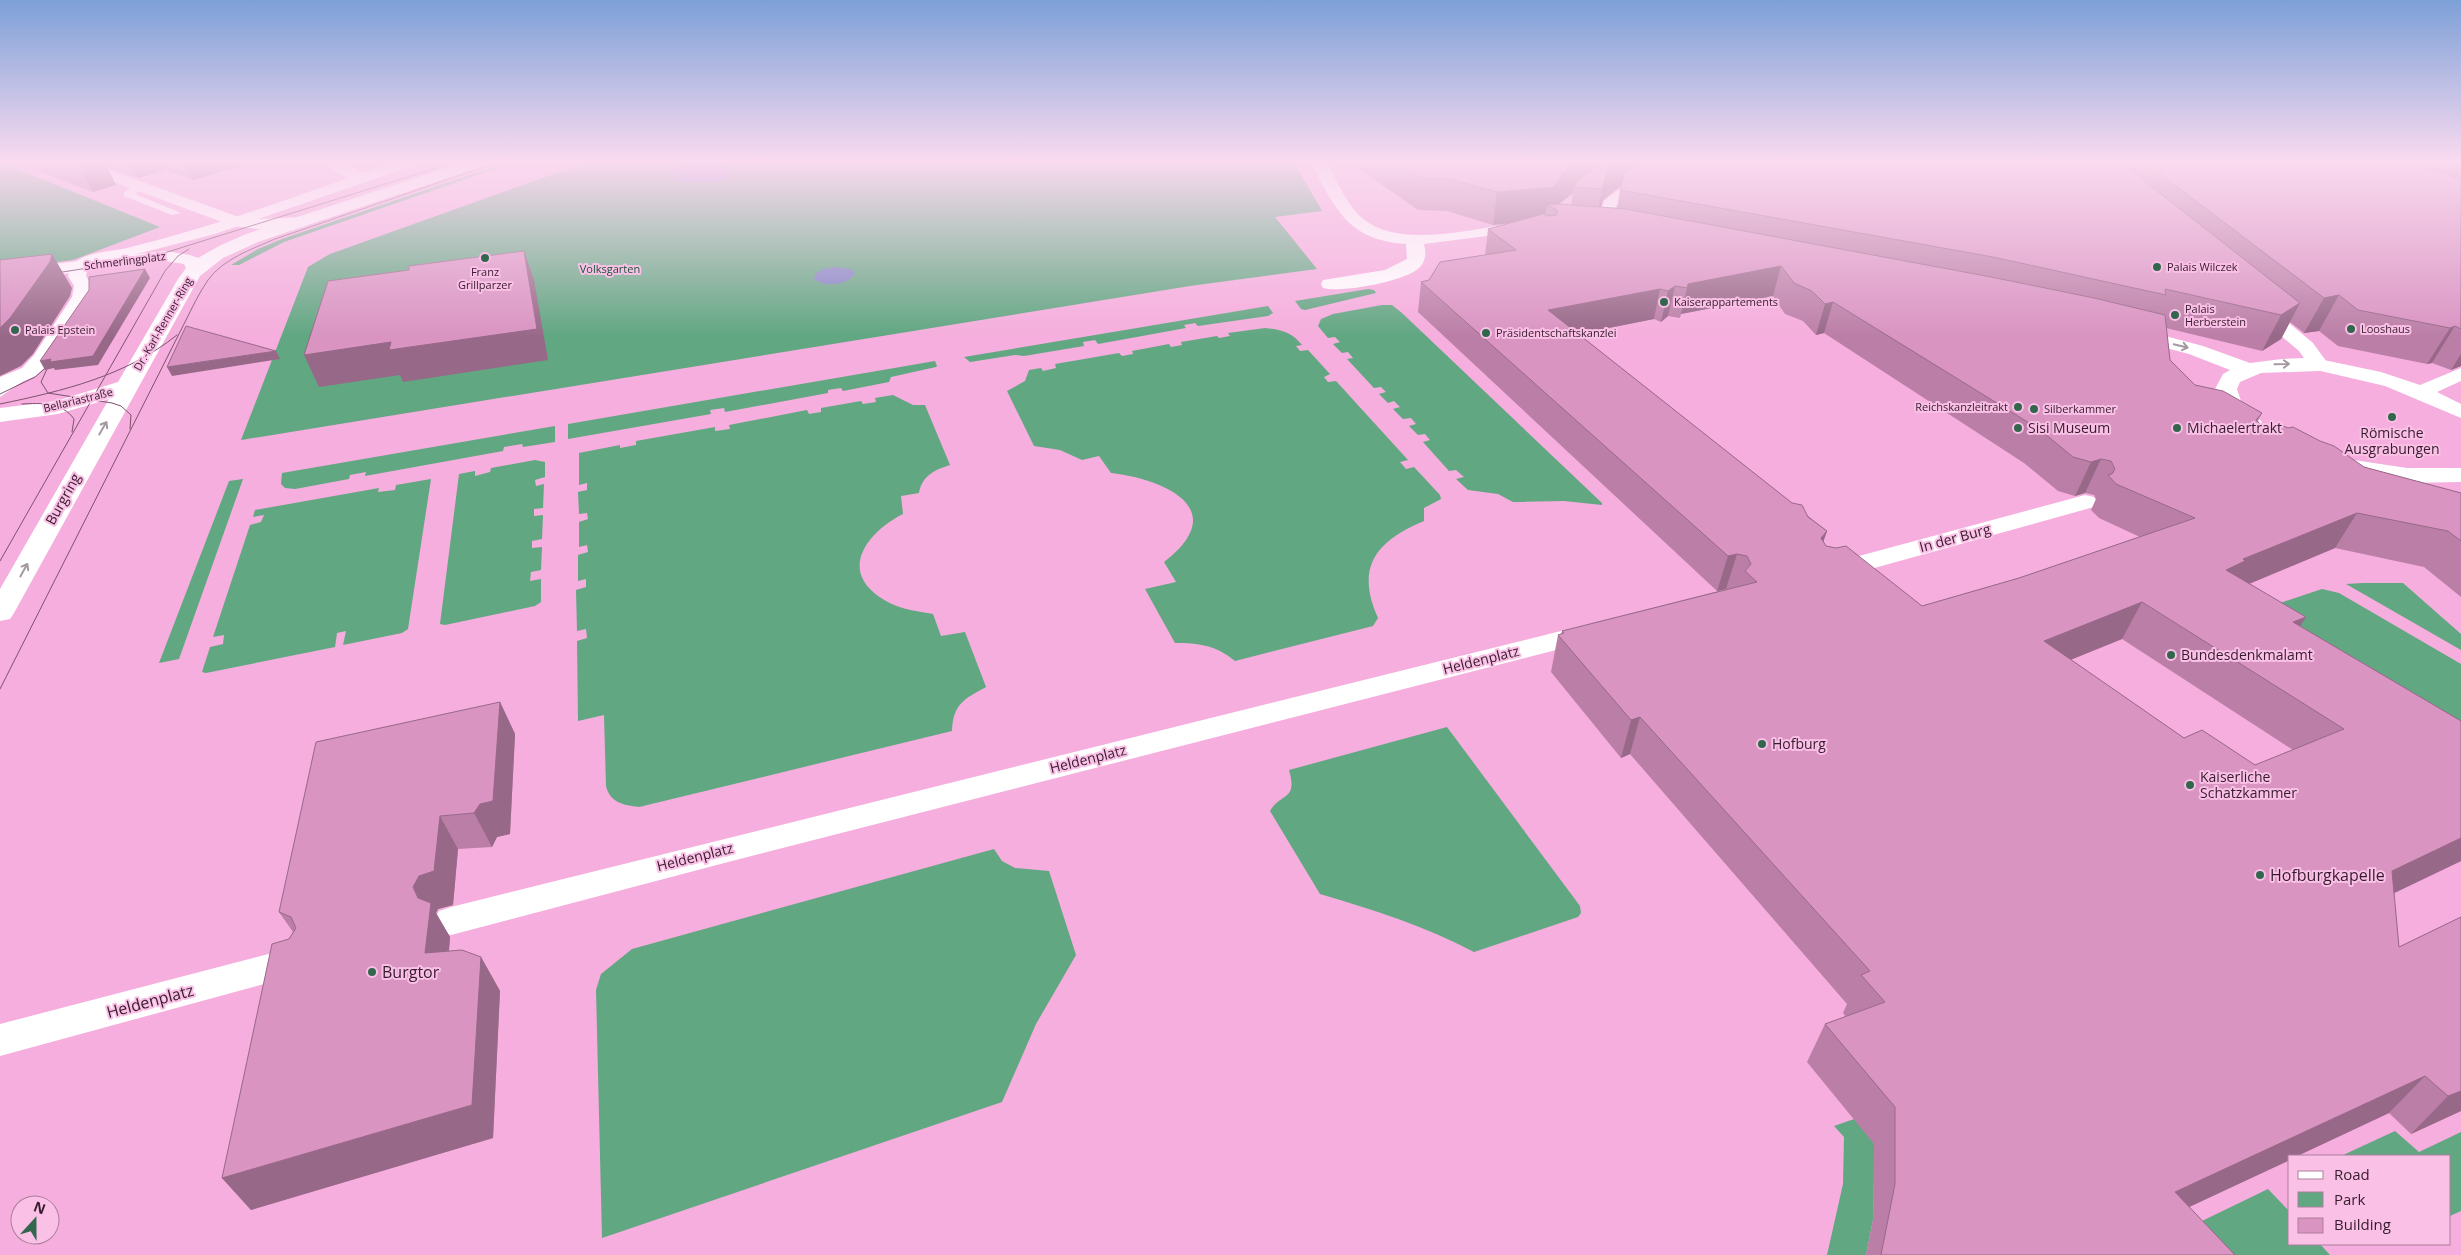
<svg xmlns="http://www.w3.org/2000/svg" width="2461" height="1255" font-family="'Open Sans',sans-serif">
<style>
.green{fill:#61a782}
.water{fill:#7d82c1}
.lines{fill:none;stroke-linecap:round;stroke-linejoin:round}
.service{fill:#fff;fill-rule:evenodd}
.pedestrian{fill:#fff;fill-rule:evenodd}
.minor{fill:#fff;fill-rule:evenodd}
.secondary{fill:#fff;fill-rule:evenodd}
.tram{stroke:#7d526f;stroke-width:1}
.wall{fill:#bb7fa7;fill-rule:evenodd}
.shaded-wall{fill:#986888}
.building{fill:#d994c2;stroke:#986888;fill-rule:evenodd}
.oneway{stroke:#a599a1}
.poi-dot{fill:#32674d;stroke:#fac0e6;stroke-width:2}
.labels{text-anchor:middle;stroke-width:4;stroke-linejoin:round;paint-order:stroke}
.far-street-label{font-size:11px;fill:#371c2f;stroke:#fac0e6}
.far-poi-label{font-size:11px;fill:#371c2f;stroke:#fac0e6;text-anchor:start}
.far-park-label{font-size:11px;fill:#185238;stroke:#fac0e6}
.poi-label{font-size:14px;fill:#371c2f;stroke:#fac0e6;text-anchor:start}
.street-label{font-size:14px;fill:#371c2f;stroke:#fac0e6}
.near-poi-label{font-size:16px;fill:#371c2f;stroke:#fac0e6;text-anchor:start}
.near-street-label{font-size:16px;fill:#371c2f;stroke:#fac0e6}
</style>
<rect width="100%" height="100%" fill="#f5aedd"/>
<!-- green -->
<path class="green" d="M510,161H518L284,242L239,265H231L258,249L282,239Z
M590,161H1293L1322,211L1275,217L1317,269L1190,286L241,440L308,267L330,254Z
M0,162L160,227L73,260L0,269Z
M1368,289L1374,290L1376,293L1305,310L1301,309L1295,301Z
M1382,305H1392L1402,313L1602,503V505L1564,501L1513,502L1498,494L1468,490L1456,479L1464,477L1456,470L1449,471L1423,442L1430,440L1425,434L1418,435L1409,426L1416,424L1411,418L1403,419L1393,409L1400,407L1394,401L1388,403L1379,394L1386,392L1381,387L1374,388L1347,359L1353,358L1348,352L1342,353L1333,344L1340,342L1335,337L1328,338L1318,326L1321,319L1333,314Z
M1268,306L1273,313L1268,316L1198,326L1195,323L1184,325L1186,328L1098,344L1095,340L1083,342L1084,346L1024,356L1015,355L970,362L964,357Z
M1265,328C1284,330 1292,333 1302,345L1296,346L1300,351L1308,350L1330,374L1324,377L1328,382L1336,381L1408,460L1400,462L1406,469L1414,467L1440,495L1441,499L1424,508V521C1376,541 1355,567 1378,618L1373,626L1235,661C1216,645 1198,643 1175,643L1145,589L1176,582L1164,562C1233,509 1164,479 1111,473L1099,456L1082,460L1060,450L1034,446L1007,391L1025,381L1029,370L1041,368L1043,371L1056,368L1055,364L1119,353L1122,356L1133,354L1132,351L1169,344L1171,347L1182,345L1181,342L1217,336L1219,338L1230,336L1228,333Z
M935,361L937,366L936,367L891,377L889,382L843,391L841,388L828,390V393L725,412L724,408L710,410L711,414L568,439V424Z
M893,395L913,405H925L950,465C934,470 922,476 919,493L901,496L903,514C871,530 838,567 878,596C894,608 914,611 933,614L941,636L965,632L986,687C964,699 953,704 952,731L639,807C624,805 610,803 606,786L604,715L578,721L577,641L587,638L586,629L577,631L576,590L586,587V579L578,581V555L588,552L587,545L579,547V522L588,519L587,513L579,514L578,492L587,490V483L579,485V453L620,445V448L636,445V441L715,427V431L730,429L729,425L807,410L809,414L821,412V408L861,401L863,404L876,402L875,398Z
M555,426V442L523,447L522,444L504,447L503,451L365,476L366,472L350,475L349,479L295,489L285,488L281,484L282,473Z
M535,460L545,462V477L535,480L536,486L544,484L543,508L534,509V516L543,515L542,539L532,541V548L542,547L541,570L531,572L530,581L541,579V602L535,606L445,625L440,624L459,474L475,471V476L490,472L491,468Z
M243,479L179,659L159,663L229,481Z
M431,479L408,629L402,633L343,645L346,631L337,633L335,647L206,673L202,672L210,647L223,644L224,635L213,637L250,525L261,522L264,515L253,517L255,510L379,488L378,492L395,490L396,485Z
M2363,583H2403L2461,634V650L2346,584Z
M2322,589L2339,593L2461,664V726L2273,614L2271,606Z
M1447,727L1580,906L1581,913L1578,917L1474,952C1425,926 1374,910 1320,894L1270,811C1281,792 1298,801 1289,770Z
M994,849L1002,861L1015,868L1049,871L1076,955L1036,1024L1002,1102L602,1238L596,990L601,974L632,949Z
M1854,1119L1875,1131L1873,1220L1866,1255H1827L1843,1184L1844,1137L1834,1126Z
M2395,1131L2419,1152L2461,1132V1211L2450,1216V1156H2341Z
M2268,1189L2290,1212V1244H2320L2330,1255H2189L2171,1236Z"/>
<!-- water -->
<path class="water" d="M689,163L725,164L728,167L726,171L732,173L729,174L731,177C723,184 687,184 676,181L674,178L677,174L671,173L674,171L672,168Z
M836,267L852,269L855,274C847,285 825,288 814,279L815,274L823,269Z"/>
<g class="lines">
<!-- service -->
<path class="service" d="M136,185L144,187L135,194L181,213L172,215L124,196V192Z
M28,368L32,369L34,372L32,375L0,397V387Z"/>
<!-- pedestrian -->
<path class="pedestrian" d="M324,161H339L363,173L400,161H420L418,164L215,234L90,266L79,272L73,271L71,267C82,251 112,252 131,247C205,229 277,203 349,178L333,170Z
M1655,161H1671L1616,206L1610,230H1598L1596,227L1604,201Z
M2319,359L2381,372L2420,385L2461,368V381L2437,392L2461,404V418L2385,386L2312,369L2310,365L2312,361Z"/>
<!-- minor -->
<path class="minor" d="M63,161H85L236,216L258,219L300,217L306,218L309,222L306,226L300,227L258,229L233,226L65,164Z
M1310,161H1326C1337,180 1347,207 1366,221C1403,249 1483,227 1526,221L1532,222L1535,226L1532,230L1526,231L1424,244C1427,255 1425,265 1415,271C1398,282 1342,293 1323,288L1321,284L1323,280L1385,270L1407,259L1406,244C1347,240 1335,208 1310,161Z
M79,261L86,263L88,267L86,276L92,286V297L49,363L36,376L0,391V377L22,368L34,355L72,297L74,286L68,276L72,263Z
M2257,300L2264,302L2313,343L2329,365L2326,369L2319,371L2261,373L2240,382L2237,389L2241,401L2262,422L2259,427C2237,432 2222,407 2215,389L2223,374L2230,370L2189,354L2124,337L2121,333L2124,329L2131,327L2203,346L2250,363L2282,359L2304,358L2299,351L2250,310L2247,306L2250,302Z
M2354,460L2407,468H2461V482L2407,483L2346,472L2342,467L2346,462Z
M2085,495L2094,497L2097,502L2094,507L1831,580L1822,578L1818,572L1822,566Z
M1593,623L1603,626L1607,632L1603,638L732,861L451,935L439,931L434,921L439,911L451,907Z
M299,946L312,951L317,961L312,971L0,1056V1024Z"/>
<!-- secondary -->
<path class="secondary" d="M467,161H490L488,164L258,242L223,258L200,276L14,613L10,619L0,621V589L109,399L58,414L0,422V408L56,401L118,382L178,279L186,268L184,264L165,261L0,282V270L165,251L190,255L198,258L219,246L246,234Z"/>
<!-- tram -->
<path class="tram" d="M50,274L145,259L459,161
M47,369L41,382L48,393L112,403L121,406L131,415L130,429
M0,394L35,377L55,360
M0,404C63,391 126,376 177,335
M22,404C41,403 62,402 74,419L72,432
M0,561L165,271L178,256L189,249
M0,689L185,322C192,308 199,293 208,280C223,259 252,249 275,239L502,161"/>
</g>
<!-- wall -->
<path class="wall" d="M12,161H241L243,165L193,180L165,170L138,178L107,167L116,185L93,192Z
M1348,161H2461V366L2451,370L2432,363L2427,364L2338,346L2319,331L2304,333L2290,322L2281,339L2262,351L2166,328L2170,360L2195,385L2262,413L2258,421L2262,426L2364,467L2461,493V597L2424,567L2335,548L2249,584L2300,626L2461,721V861L2394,893L2399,947L2461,917V1111L2411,1134L2389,1113L2189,1207L2235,1255H1866L1873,1220L1874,1144L1807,1062L1825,1024L1846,1017L1843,1013L1847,1004L1630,754L1621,758L1551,672L1558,635L1561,634L1562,631L1727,589L1717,591L1418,312L1421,282L1429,280L1485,255L1488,229L1512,223L1493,225L1447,211L1418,210ZM1621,185L1617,208L1601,207L1603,200ZM1573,193L1571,205L1559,204ZM1773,296L1785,314L1803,321L1816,335L1824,333L2024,463L2058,491L2075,496L2085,493L2094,495L2096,499L2091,510L2099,518L2140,537L2019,578L1922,606L1826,546L1823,541L1827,531L1578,334L1654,319L1661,322L1668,316L1680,318L1681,314ZM2122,639L2293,750L2255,765L2184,738L2070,660Z
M500,702L515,734L510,834L497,837L492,847L458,849L453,905L438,909L436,913L450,937L449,951L481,957L500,991L493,1138L251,1210L222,1178L289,939L293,932L279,912Z"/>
<!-- shaded-wall -->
<path class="shaded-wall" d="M95,161H104L116,185L93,192L79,165Z
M129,161H160L165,170L138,178Z
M184,161H241L243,165L193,180Z
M1580,161H1616L1574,187L1573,193L1559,204L1547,205L1545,219L1493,225L1497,192L1564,172Z
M1618,161H1652L1603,200L1596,221L1602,189L1608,168Z
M524,251L534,280L548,360L403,382L400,375L319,387L304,355Z
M52,254L72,288L70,296L33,354L21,366L0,376V328Z
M1781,266L1773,296L1681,314L1680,318L1688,284Z
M145,269L150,278L98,365L55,370L54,368L45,370L40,361L51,359Z
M1675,286L1668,316L1661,322L1668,291Z
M1660,289L1654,319L1543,341L1548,310Z
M2339,295L2319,331L2304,333L2324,298Z
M1833,302L1824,333L1816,335L1825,304Z
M2300,303L2281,339L2262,351L2281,315Z
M2455,326L2432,363L2427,364L2450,328Z
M276,351L280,359L172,376L167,367Z
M2461,354V366L2451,370Z
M2101,459L2085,493L2075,496L2091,462Z
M2357,513L2335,548L2227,593L2226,570L2243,559Z
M1827,531L1815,566L1821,538Z
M1737,554L1726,589L1717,591L1728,556Z
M2142,602L2122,639L2026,678L2044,641Z
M2306,617L2283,654L2293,622Z
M500,702L515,734L510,834L497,837L492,847L474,813Z
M1640,717L1630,754L1621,758L1631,720Z
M440,816L458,849L453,905L438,909L436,913L450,937L446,986L425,953L418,898L413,887Z
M2461,838V861L2361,909L2392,871Z
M481,957L500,991L493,1138L251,1210L222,1178Z
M2425,1076L2389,1113L2297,1156H2290V1160L2144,1228L2175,1192Z
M2461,1091V1111L2411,1134L2448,1096Z"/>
<!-- building -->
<path class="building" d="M66,161H95L79,165Z
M1395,161H1580L1564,172L1554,187L1497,192L1450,179L1421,178Z
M1604,161H1618L1608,168L1602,189L1574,187L1578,180Z
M1642,161H1821L1828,162L1825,161H2119L2300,303L2281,315L2165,289L2166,295L1993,257L1620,190L1624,175Z
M2143,161H2405L2461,179V329L2455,326L2450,328L2358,310L2339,295L2324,298Z
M2446,161H2461V165Z
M1559,204L1626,209L1991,277L2094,298L2165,315L2170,360L2195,385L2223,391L2262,413L2256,420L2262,426L2281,425L2288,428L2293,427L2320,441L2334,446L2364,467L2461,493V541L2448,531L2357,513L2243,559L2245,561L2226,570L2306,617L2293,622L2461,721V838L2392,871L2399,947L2461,917V1091L2448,1096L2425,1076L2175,1192L2235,1255H1881L1895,1184V1107L1825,1024L1885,1002L1861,975L1870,971L1640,717L1631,720L1558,635L1564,633L1562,631L1757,582L1745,571L1751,564L1747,556L1737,554L1728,556L1421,282L1429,280L1440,262L1516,250L1488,229L1543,214L1547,216L1557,215V210L1547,205ZM1781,266L1794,283L1812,291L1825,304L1833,302L2039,429L2073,457L2091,462L2101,459L2111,461L2115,469L2112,474L2108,475L2116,484L2195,518L2019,578L1922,606L1846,546L1836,548L1826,546L1821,538L1827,531L1808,517L1802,505L1792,503L1548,310L1660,289L1668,291L1675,286L1687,288L1688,284ZM2142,602L2344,729L2255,765L2202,730L2184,738L2044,641Z
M524,251L537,329L389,350L391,342L304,355L328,281L409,270V266Z
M52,254L50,262L10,318L0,328V260Z
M145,269L93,356L50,362L51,359L40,361L89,290V277Z
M186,326L276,351L167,367Z
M500,702L493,801L480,804L474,813L440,816L434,871L419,876L413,887L418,898L431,903L425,953L462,950L481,957L472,1105L222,1178L272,944L289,939L296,928L291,917L279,912L316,742Z"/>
<!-- one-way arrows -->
<defs><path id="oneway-shaft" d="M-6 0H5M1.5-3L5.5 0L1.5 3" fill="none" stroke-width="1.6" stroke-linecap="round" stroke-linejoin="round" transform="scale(1.25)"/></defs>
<g class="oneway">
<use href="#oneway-shaft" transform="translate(2181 346) rotate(14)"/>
<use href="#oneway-shaft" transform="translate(2282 364) rotate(-1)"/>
<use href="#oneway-shaft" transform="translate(103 428) rotate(-60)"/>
<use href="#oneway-shaft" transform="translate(24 570) rotate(-61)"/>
</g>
<!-- sky -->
<linearGradient id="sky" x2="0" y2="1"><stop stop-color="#7da0d8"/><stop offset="0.48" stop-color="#fadbf0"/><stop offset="1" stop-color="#fadbf0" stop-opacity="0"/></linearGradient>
<rect width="2461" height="336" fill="url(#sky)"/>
<!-- markers -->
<g class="poi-dot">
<circle cx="485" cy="258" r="5"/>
<circle cx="2157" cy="267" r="5"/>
<circle cx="1664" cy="302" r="5"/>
<circle cx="2175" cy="315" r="5"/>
<circle cx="2351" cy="329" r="5"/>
<circle cx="15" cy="330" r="5"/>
<circle cx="1486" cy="333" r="5"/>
<circle cx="2018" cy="407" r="5"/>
<circle cx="2034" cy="409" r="5"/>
<circle cx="2392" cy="417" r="5"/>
<circle cx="2018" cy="428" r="5"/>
<circle cx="2177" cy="428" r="5"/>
<circle cx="2171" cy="655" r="5"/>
<circle cx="1762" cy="744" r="5"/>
<circle cx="2190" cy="785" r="5"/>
<circle cx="2260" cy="875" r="5"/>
<circle cx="372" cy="972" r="5"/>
</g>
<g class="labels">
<!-- far-street labels -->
<g class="far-street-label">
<text transform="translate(125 261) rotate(-7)" y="4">Schmerlingplatz</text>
<text transform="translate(163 324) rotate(-60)" y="4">Dr.-Karl-Renner-Ring</text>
<text transform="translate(78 400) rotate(-14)" y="4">Bellariastraße</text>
</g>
<!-- far-poi labels -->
<g class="far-poi-label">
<text x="2167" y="271">Palais Wilczek</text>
<text x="485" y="276" text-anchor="middle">Franz<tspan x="485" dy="13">Grillparzer</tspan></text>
<text x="1674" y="306">Kaiserappartements</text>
<text x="2185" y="313">Palais<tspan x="2185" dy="13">Herberstein</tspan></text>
<text x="2361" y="333">Looshaus</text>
<text x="25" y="334">Palais Epstein</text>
<text x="1496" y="337">Präsidentschaftskanzlei</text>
<text x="2008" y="411" text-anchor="end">Reichskanzleitrakt</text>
<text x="2044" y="413">Silberkammer</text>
</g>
<!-- far-park labels -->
<g class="far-park-label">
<text x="610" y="273">Volksgarten</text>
</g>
<!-- poi labels -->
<g class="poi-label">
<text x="2028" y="433">Sisi Museum</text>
<text x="2187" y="433">Michaelertrakt</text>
<text x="2392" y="438" text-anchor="middle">Römische<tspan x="2392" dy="16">Ausgrabungen</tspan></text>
<text x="2181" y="660">Bundesdenkmalamt</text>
<text x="1772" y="749">Hofburg</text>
<text x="2200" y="782">Kaiserliche<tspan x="2200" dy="16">Schatzkammer</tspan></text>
</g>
<!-- street labels -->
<g class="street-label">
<text transform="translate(63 499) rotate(-61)" y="5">Burgring</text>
<text transform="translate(1955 538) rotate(-15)" y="5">In der Burg</text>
<text transform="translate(1481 660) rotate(-14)" y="5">Heldenplatz</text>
<text transform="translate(1088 759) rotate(-14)" y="5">Heldenplatz</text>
<text transform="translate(695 857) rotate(-14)" y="5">Heldenplatz</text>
</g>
<!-- near-poi labels -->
<g class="near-poi-label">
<text x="2270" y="881">Hofburgkapelle</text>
<text x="382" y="978">Burgtor</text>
</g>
<!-- near-street labels -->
<g class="near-street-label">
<text transform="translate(150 1001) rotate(-15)" y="6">Heldenplatz</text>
</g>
</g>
<!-- legend -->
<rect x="2288" y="1155" width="162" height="90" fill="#fac0e6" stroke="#ac7e9d"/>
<rect x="2298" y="1171" width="25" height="8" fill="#ffffff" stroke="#ac7e9d"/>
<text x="2334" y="1180" font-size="15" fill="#371c2f">Road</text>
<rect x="2298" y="1192" width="25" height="15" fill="#61a782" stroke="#ac7e9d"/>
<text x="2334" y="1205" font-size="15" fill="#371c2f">Park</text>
<rect x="2298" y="1218" width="25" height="15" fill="#d994c2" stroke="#ac7e9d"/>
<text x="2334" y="1230" font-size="15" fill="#371c2f">Building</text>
<!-- north arrow -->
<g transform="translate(35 1220) rotate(21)"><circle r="24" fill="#fac0e6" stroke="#ac7e9d"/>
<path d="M0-4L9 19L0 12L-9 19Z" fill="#32674d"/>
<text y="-8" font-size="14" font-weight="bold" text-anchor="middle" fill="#371c2f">N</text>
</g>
</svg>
